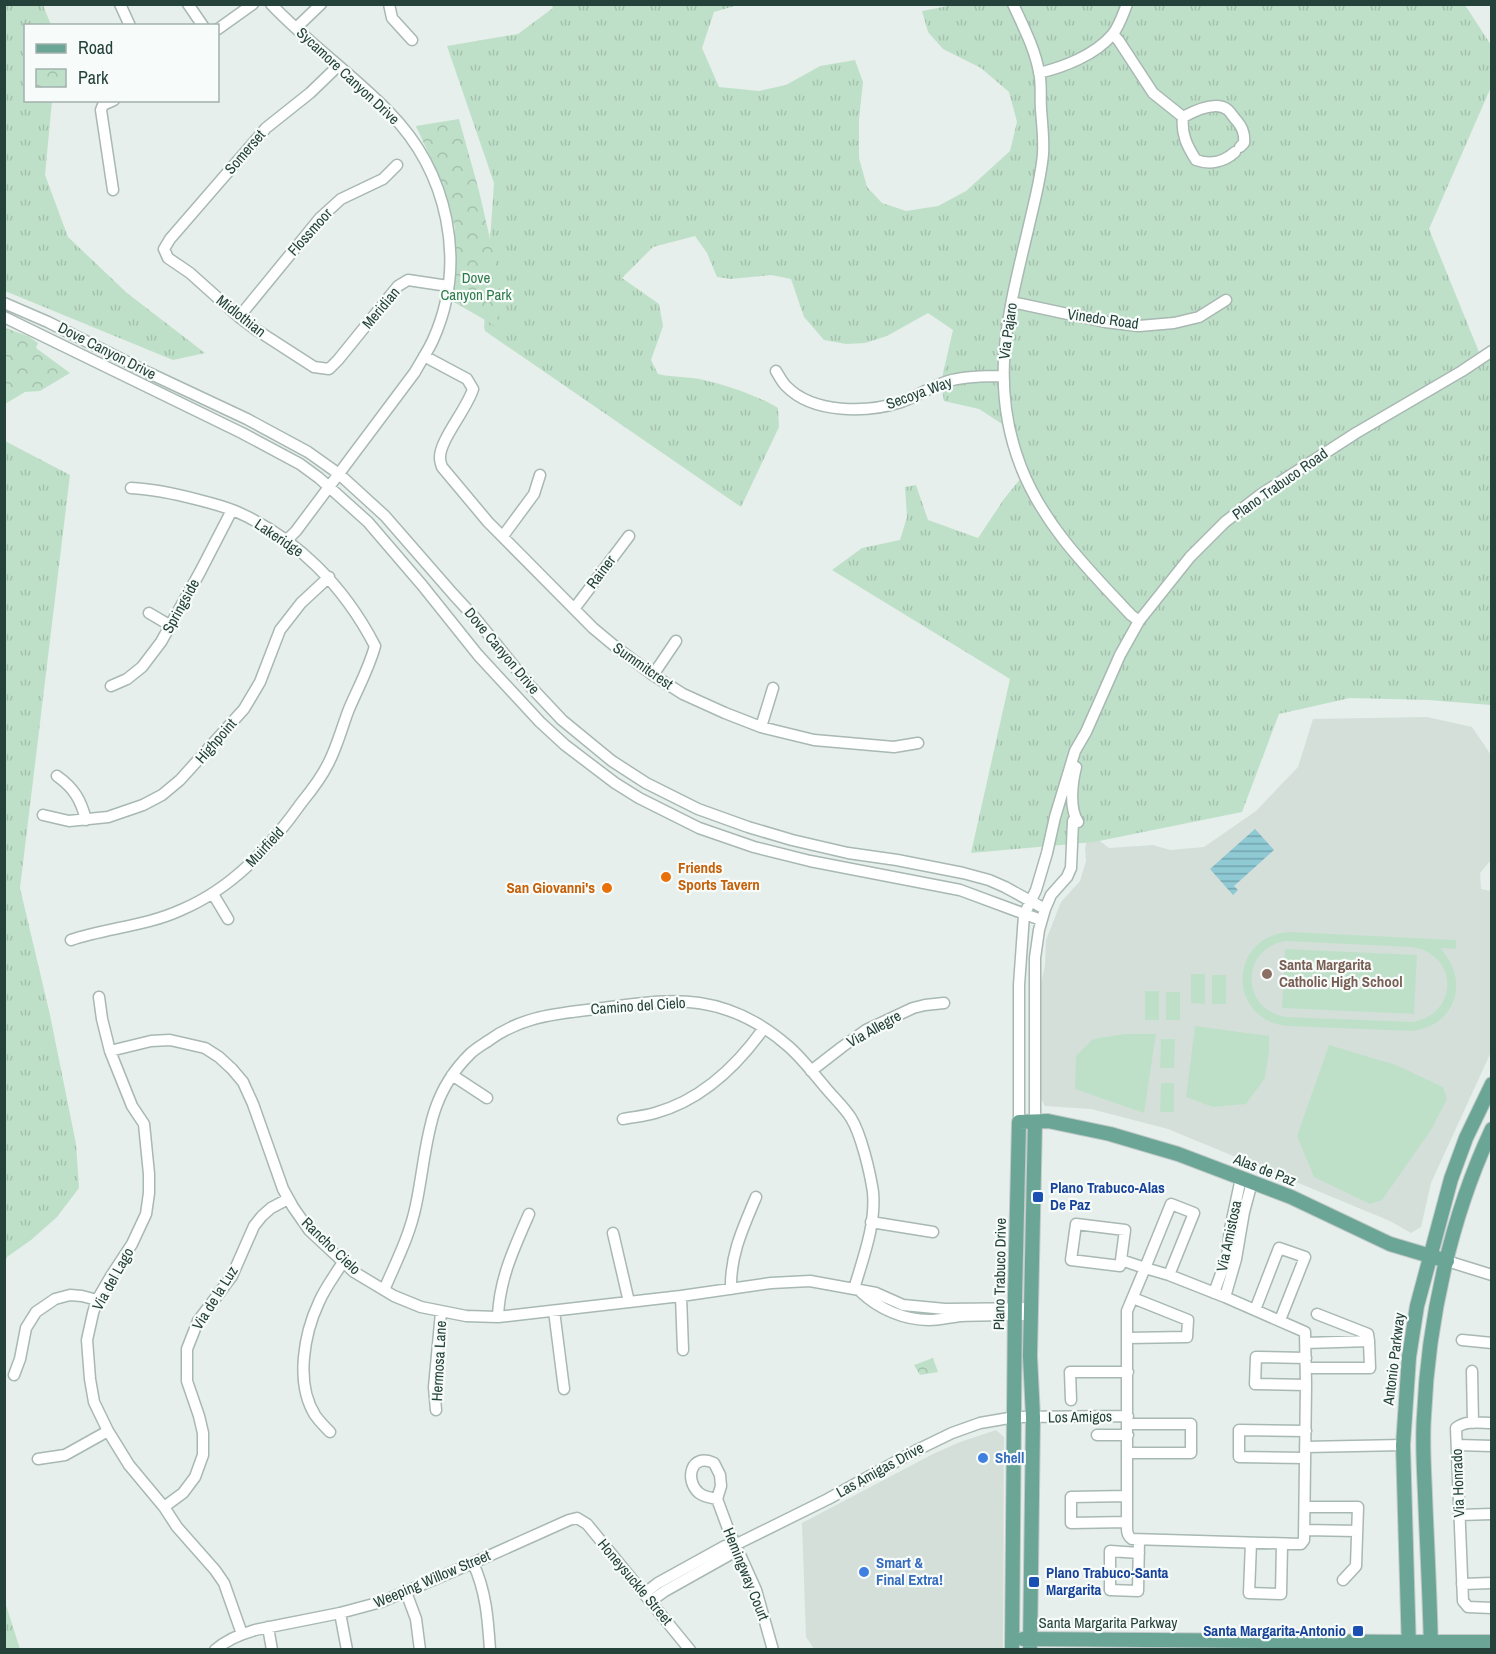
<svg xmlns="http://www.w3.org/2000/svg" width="1496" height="1654" font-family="'Archivo Narrow',sans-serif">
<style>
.built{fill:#d4dfda}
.grass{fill:url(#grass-tufts)}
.park{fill:url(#park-crowns)}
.pitch{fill:#bfe0c8;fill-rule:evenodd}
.water{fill:url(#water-rules)}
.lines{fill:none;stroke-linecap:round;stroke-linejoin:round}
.minor-casing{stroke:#a8b8b2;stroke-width:13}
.major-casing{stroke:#c2cac8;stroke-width:16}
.minor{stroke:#fff;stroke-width:10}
.major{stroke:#6aa596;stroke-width:14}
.food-dot{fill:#e8710a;stroke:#f7fbf9;stroke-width:2}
.education-dot{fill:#8d6e63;stroke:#f7fbf9;stroke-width:2}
.transit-dot{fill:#1a4fb4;stroke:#f7fbf9;stroke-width:2}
.shop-dot{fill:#3f7fe0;stroke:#f7fbf9;stroke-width:2}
.labels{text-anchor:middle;stroke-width:4.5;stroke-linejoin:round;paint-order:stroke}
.street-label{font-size:15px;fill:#24423a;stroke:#f7fbf9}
.park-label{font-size:15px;fill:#2d7a4b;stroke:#f7fbf9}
.food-label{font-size:15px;font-weight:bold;fill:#c56008;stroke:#f7fbf9;text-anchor:start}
.education-label{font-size:15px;font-weight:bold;fill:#785e54;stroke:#f7fbf9;text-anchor:start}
.transit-label{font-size:15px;font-weight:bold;fill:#164399;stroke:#f7fbf9;text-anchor:start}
.shop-label{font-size:15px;font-weight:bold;fill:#366cbe;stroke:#f7fbf9;text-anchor:start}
</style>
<defs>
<pattern id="grass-tufts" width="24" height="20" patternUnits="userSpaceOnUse" patternTransform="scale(1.5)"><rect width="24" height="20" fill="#bfe0c8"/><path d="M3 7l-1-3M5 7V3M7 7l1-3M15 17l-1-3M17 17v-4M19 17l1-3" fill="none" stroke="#a4c1ad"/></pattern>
<pattern id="park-crowns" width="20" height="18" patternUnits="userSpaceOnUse" patternTransform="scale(1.5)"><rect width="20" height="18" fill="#bfe0c8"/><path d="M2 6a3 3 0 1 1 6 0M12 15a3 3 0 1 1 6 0" fill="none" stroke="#a4c1ad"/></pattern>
<pattern id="water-rules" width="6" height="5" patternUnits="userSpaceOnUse" patternTransform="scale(1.5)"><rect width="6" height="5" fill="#8ec9d4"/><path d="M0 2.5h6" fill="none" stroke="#74a5ad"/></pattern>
</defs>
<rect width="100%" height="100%" fill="#e6efeb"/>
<!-- built -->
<path class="built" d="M1427,717L1472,727L1491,755V860L1480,873L1481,889L1491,891V1052L1431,1183L1421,1227L1411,1233L1390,1221L1168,1129L1091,1109L1045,1106L1041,1099V982L1045,966L1046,940L1061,902L1080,881L1086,861L1085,848L1087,840L1096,838L1109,848L1153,845L1170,850L1204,847L1256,811L1298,767L1313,719Z
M996,1430L1004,1437L1003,1649H814L806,1637L802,1523L933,1454L960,1442Z"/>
<!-- grass -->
<path class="grass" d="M958,4L1465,5L1491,45V87L1429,229L1481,357L1491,356V705L1428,700L1350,698L1279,714L1242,812L1094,842L971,853L1010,679L832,570L862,548L900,540L907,517L905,487L916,485L928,520L978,538L1004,499L1025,473L1007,427L979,409L944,401L941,382L953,330L928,313L887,336L865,343L846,344L824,340L804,317L791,279L771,275L731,279L717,277L707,253L695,236L653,247L622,278L659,304L663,326L651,360L658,374C674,378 689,376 704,380C725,385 759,396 778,408L779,427L741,507L485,331L484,327L494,183L447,46L518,34L553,8L552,5H738L714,12L702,48L719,87L759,91L786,85L820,66L855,60L863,82L859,119V158L867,187L882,203L906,211L938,206L966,191L1010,151L1017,122L1009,92L981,68L943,49L928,32L922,11Z
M4,5H43L51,25L26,26V100L52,101L45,175L68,237L127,293L205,353L173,360L5,291Z
M5,441L70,475L20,888L50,1015L76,1144L79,1188L57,1217L31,1240L7,1257L5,1263Z
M4,1602H5L20,1649H5Z"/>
<!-- park -->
<path class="park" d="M459,119L479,191L500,282L499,328L452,301L455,228L443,185L416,126Z
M5,328L28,336L38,343L36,348L70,373L40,391L25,392L5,404Z
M933,1358L938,1372L920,1375L914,1365Z"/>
<!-- pitch -->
<path class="pitch" d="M1291,932L1456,940V949L1440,948C1470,979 1457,1024 1414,1031L1287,1026C1225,1019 1229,934 1291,932ZM1285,941L1411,947C1458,953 1460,1013 1413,1022L1287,1017C1241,1011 1239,950 1285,941Z
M1285,949L1417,955L1414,1014L1282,1008Z
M1191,974H1205V1004L1191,1003Z
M1212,975H1226V1004H1212Z
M1145,991H1159V1020H1145Z
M1166,992H1180V1020H1166Z
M1195,1026L1269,1036V1051L1265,1078L1246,1104L1213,1107L1186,1097Z
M1125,1034H1156L1144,1113L1075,1089L1076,1056L1093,1039Z
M1161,1039H1175L1174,1068H1160Z
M1329,1045L1396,1065L1443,1087L1447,1099L1431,1130L1382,1200L1370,1204L1314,1177L1297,1136Z
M1161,1083H1174V1112H1160Z"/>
<!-- water -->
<path class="water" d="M1255,829L1274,850L1234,886L1238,890L1233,895L1210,869Z"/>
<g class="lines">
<defs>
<path id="minor" d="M120,4L130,26
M188,4L203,26
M271,4C308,43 352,74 389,112C448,172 468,262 433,340C428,351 421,361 415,372L296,531L287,540
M389,4L392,18L412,40
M1013,4C1023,26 1035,49 1039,72C1042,84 1040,97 1041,109C1042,124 1044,139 1043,154C1041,177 1035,199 1030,221C1010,307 987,380 1021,467C1044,526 1089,570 1131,615L1139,621
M296,28L321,4
M218,29L253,4
M1113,34L1119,41L1153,93L1183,117
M338,66L310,93L266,128L170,239L164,249L168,258L190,273L239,317L255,329L314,367L329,369L338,360L398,286L408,280L448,286
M1039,73C1064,67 1095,55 1112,35C1119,27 1123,14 1127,4
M1235,152C1224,162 1210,165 1196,160C1187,146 1181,134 1183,117C1194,111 1216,100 1228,110C1231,113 1234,118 1237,121C1243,128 1245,134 1244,143L1240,147
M113,190L101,110L103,105L114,100
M1012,302L1105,322L1139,326L1174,323L1199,317L1226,300
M4,303L48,322L149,373L247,419L308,452L339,474L385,516L453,594L476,619L530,686L562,720L612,761L646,783L698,809L748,827L792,840L848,853L897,860L963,873L989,880L1005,887L1045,909
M4,317L242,433L300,464L319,478L368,522L422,585L478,655L540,722L565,745L615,783L639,798L699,828L754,847L810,861L960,890L1041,920
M239,317L320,218L341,199L383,179L397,165
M424,356L467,379L473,389C467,409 439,441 440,458C440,461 441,464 442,467L488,522L593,628L617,648L653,675L683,694L725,713L761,727L814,740L894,747L918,743
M776,371C779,376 782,382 786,386C813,414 867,413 901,402C919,396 934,384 952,380C969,376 986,376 1003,376
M503,536L534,494L540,475
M574,609L629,536
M149,613L171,626
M653,675L676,641
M111,686L127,679L142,667L161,642L200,572L232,510
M761,727L773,688
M1076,767C1072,783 1069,808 1078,822
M57,776C74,788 81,800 86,820
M43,815L69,821L108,817L143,805L162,795L180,780L244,709L260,682L280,630L301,603L329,577
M213,894L228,919
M71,940C107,928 146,926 181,910C233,888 270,847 302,802C311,791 321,778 328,764C337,747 342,727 349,709C358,688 369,668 375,646C344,586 297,538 235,511C223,506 211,503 199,500C176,494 155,489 131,488
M99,997L102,1019L110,1051L132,1106L144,1124L149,1174V1193L146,1214L132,1244L111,1276L97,1300L93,1313L87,1340L90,1379L94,1402L108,1431L129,1465L164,1507L177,1527L215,1570L224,1583L242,1634
M110,1051L151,1041L170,1040L205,1048L219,1057L232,1069L243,1082L253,1104L283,1189L293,1207L309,1230L354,1272L394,1296L421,1307L466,1316L498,1317L681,1296L771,1283L810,1281L876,1293L903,1305L945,1309L1032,1308
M811,1071L842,1047L866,1030L913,1008L925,1005L944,1003
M452,1075L487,1098
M623,1119C633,1117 645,1116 655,1113C702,1100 737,1066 764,1028
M1019,1122V985L1024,915L1036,890L1047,853L1055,817L1075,751L1086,732L1120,655L1139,621L1190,557L1225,522L1260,495L1356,433L1462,371L1492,351
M1035,1122V958L1039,930L1045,909L1051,895L1067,877L1071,868L1073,821L1075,818
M871,1222L933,1232
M613,1233L629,1302
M1121,1260L1125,1230L1076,1224L1071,1260L1120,1266L1121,1260L1145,1268L1171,1204L1194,1213L1169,1275
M1447,1261L1492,1275
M1145,1268L1169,1275L1225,1297L1305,1332L1306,1385L1304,1540L1301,1544L1132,1539C1126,1535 1127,1529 1127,1522V1311Z
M731,1289C730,1255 743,1228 756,1197
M384,1290C396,1262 410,1235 416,1205C428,1148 425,1098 470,1054C475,1049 482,1045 488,1041C522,1016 555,1014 595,1009C629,1005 665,998 699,1003C733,1008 763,1024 788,1046C802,1058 813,1073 825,1087C833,1097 844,1107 851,1118C861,1134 870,1172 873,1192C876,1225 863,1258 854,1289
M861,1292C879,1309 904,1320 929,1320C940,1320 950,1317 961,1316C985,1315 1008,1315 1032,1315
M1214,1293L1227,1257L1230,1229L1241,1178
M681,1296L683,1350
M1225,1297L1236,1259L1244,1212L1252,1182
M1255,1310L1279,1248L1305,1257L1280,1320
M554,1311L564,1389
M1317,1314L1368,1334L1369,1341
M498,1317C499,1280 514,1248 529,1214
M1127,1338L1187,1337L1188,1320L1133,1298
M1462,1340L1492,1343
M1306,1343L1369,1341L1370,1368H1306
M1306,1358L1256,1357L1255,1384L1306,1385
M1472,1371L1473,1423
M14,1375L20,1359L26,1328L36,1312L55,1299L70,1295L82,1296L97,1300
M1071,1400L1070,1372H1128
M436,1410L434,1387L441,1312
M1492,1423C1480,1423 1466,1420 1456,1428L1463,1601L1468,1607L1492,1608
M330,1432C325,1427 319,1421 315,1415C295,1383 304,1334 319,1302C325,1288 335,1275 343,1262
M1097,1435H1128
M1457,1445L1492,1446
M1305,1447L1403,1445
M1128,1453H1191V1424H1128
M1305,1458L1239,1457V1430L1306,1431
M38,1459L65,1455L108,1431
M717,1499C711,1498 704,1497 699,1493C684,1480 691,1452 714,1463L720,1475L721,1486L717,1499L727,1526L756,1590L773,1650
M164,1507L183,1493L195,1477L203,1455V1433L199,1416L187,1381V1349L198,1321L232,1276L254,1226L262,1216L271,1208L288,1199
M1305,1507H1358L1356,1566L1343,1580
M1459,1515L1492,1514
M1127,1522L1071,1523V1497L1127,1496
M1304,1530L1357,1531
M1251,1543L1249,1593L1281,1594L1282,1544
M1139,1553L1110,1551V1590L1138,1591L1139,1540
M473,1563C486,1591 488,1619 490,1650
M1462,1584L1492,1583
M406,1592L416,1619L420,1650
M645,1593L658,1583L725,1546L735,1545L828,1499L919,1449L952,1433L980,1423L1015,1417L1128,1416
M651,1601L665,1591L731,1554L735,1545
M340,1613L347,1650
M268,1627L272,1650
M215,1650C226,1640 241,1634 255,1630L340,1613L381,1602L473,1563L569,1520L577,1518L587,1524L690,1650"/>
<path id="major" d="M1023,1639L1408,1642H1492
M1012,1650L1015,1295L1019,1122L1048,1121L1110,1134L1178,1154L1291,1197L1390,1244L1447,1261
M1030,1650L1033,1417L1030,1356L1035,1122
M1409,1650L1403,1445L1409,1357L1417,1306L1451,1179L1466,1138L1492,1084
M1431,1650C1430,1598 1427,1546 1425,1494C1424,1468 1422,1442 1424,1416C1428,1320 1451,1216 1492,1129"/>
</defs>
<!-- minor casing -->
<use href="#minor" class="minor-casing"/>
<!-- major casing -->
<use href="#major" class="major-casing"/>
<!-- minor -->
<use href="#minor" class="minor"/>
<!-- major -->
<use href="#major" class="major"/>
</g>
<!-- markers -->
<g class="food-dot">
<circle cx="666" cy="877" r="6"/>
<circle cx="607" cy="888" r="6"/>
</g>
<circle class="education-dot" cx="1267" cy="974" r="6"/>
<g class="transit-dot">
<rect x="1032" y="1191" width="12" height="12" rx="3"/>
<rect x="1028" y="1576" width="12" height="12" rx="3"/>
<rect x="1352" y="1625" width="12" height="12" rx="3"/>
</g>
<g class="shop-dot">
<circle cx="983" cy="1458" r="6"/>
<circle cx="864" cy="1572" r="6"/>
</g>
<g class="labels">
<!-- street labels -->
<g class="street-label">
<text transform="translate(348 76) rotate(43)" y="5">Sycamore Canyon Drive</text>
<text transform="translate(245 152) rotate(-49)" y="5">Somerset</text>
<text transform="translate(310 232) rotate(-48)" y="5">Flossmoor</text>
<text transform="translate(381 308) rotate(-50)" y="5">Meridian</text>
<text transform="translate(241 316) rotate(38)" y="5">Midlothian</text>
<text transform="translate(1103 319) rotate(8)" y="5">Vinedo Road</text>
<text transform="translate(1008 331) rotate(-82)" y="5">Via Pajaro</text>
<text transform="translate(107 351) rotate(27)" y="5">Dove Canyon Drive</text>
<text transform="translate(919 393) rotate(-20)" y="5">Secoya Way</text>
<text transform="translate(1280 484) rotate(-35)" y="5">Plano Trabuco Road</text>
<text transform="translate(279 538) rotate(34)" y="5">Lakeridge</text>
<text transform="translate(601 572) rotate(-53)" y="5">Rainer</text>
<text transform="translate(181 606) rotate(-61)" y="5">Springside</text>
<text transform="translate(502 651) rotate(50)" y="5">Dove Canyon Drive</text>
<text transform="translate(643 666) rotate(35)" y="5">Summitcrest</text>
<text transform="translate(216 741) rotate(-49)" y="5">Highpoint</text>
<text transform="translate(265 847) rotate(-47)" y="5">Muirfield</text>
<text transform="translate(638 1006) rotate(-4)" y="5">Camino del Cielo</text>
<text transform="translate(874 1029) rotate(-29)" y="5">Via Allegre</text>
<text transform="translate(1265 1170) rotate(21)" y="5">Alas de Paz</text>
<text transform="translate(1229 1236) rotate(-78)" y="5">Via Amistosa</text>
<text transform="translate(331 1246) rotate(44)" y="5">Rancho Cielo</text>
<text transform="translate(1000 1274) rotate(-89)" y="5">Plano Trabuco Drive</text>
<text transform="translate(113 1279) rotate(-61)" y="5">Via del Lago</text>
<text transform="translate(215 1298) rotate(-58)" y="5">Via de la Luz</text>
<text transform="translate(1394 1359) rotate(-83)" y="5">Antonio Parkway</text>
<text transform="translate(439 1361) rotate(-87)" y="5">Hermosa Lane</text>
<text transform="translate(1080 1417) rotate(-1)" y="5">Los Amigos</text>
<text transform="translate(880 1470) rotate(-29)" y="5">Las Amigas Drive</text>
<text transform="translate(1458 1483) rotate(-92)" y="5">Via Honrado</text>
<text transform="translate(746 1574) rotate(68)" y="5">Hemingway Court</text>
<text transform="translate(432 1579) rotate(-23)" y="5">Weeping Willow Street</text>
<text transform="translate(635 1582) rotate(50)" y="5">Honeysuckle Street</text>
<text x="1108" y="1628">Santa Margarita Parkway</text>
</g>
<!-- park labels -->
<g class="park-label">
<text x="476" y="283">Dove<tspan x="476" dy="17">Canyon Park</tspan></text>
</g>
<!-- food labels -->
<g class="food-label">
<text x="678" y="873">Friends<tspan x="678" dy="17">Sports Tavern</tspan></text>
<text x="595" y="893" text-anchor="end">San Giovanni's</text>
</g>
<!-- education labels -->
<g class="education-label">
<text x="1279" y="970">Santa Margarita<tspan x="1279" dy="17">Catholic High School</tspan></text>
</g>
<!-- transit labels -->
<g class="transit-label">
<text x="1050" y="1193">Plano Trabuco-Alas<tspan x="1050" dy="17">De Paz</tspan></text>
<text x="1046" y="1578">Plano Trabuco-Santa<tspan x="1046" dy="17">Margarita</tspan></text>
<text x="1346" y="1636" text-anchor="end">Santa Margarita-Antonio</text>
</g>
<!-- shop labels -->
<g class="shop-label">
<text x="995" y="1463">Shell</text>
<text x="876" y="1568">Smart &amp;<tspan x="876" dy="17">Final Extra!</tspan></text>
</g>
</g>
<!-- border -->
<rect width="1496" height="1654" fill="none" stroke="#24423a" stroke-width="12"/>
<!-- legend -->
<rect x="24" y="24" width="195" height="78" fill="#f7fbf9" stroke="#a3b1ad" stroke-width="1.5"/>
<rect x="36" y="44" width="30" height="9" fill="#6aa596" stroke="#a3b1ad" stroke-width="1.5"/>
<text x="78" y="54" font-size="18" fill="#24423a">Road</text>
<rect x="36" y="69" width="30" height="18" fill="url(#park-crowns)" stroke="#a3b1ad" stroke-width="1.5"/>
<text x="78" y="84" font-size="18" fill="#24423a">Park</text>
</svg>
